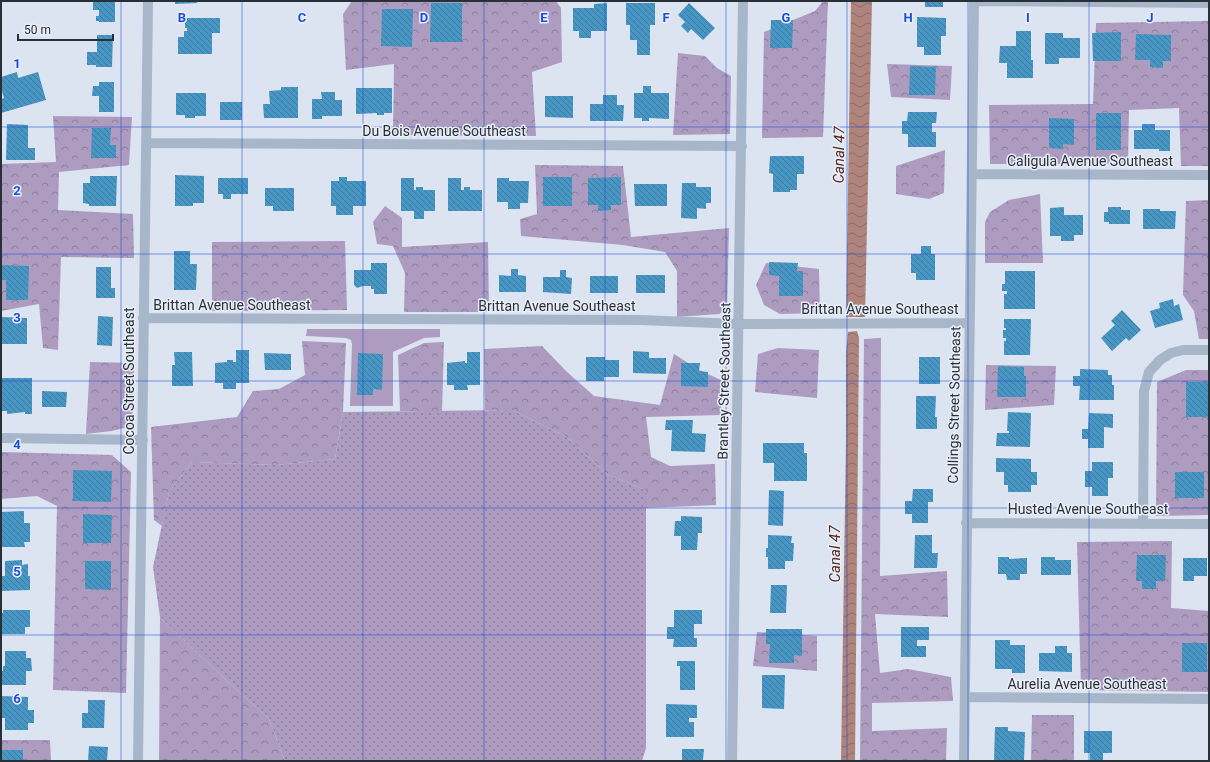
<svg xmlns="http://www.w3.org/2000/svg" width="1210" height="762" font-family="Roboto,sans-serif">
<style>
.grass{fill:url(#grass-dots)}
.forest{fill:url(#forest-crowns)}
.green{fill:#ad9cc0}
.water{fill:url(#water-waves)}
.building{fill:url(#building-back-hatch)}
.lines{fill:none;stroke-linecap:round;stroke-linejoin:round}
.minor{stroke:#a8b6ca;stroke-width:10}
.grid{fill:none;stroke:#1d4ed8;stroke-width:1;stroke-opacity:0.55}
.labels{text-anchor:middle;stroke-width:3;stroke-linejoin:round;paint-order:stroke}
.street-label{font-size:14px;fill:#283037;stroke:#e9eef9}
.water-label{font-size:15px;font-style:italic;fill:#57291f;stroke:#e9eef9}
.grid-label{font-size:13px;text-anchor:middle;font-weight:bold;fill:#1d4ed8;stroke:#e9eef9;stroke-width:3;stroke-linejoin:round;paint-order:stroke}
</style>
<defs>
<pattern id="grass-dots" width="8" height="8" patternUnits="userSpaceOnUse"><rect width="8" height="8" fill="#ad9cc0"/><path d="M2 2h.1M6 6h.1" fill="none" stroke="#8d809d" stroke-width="1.8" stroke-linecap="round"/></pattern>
<pattern id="forest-crowns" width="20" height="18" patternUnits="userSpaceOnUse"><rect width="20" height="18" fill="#ad9cc0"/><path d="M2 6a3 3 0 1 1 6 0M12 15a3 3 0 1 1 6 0" fill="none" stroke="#8d809d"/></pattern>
<pattern id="water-waves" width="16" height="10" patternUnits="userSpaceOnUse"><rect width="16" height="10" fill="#ae847c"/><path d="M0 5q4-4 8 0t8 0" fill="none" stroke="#8e6c66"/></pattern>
<pattern id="building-back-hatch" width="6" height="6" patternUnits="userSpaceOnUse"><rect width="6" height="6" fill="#4896c3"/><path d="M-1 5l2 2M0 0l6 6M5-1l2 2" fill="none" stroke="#3c7b9f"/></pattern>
</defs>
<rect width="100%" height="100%" fill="#dce4f2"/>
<!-- grass -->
<path class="grass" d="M512,410L567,437L608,475L646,490V748L642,761H285L269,719L213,668L160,617L153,567L169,492L192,462L276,465L335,459L343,412Z"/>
<!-- forest -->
<path class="forest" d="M352,1H556L561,8L562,62L532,72L536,136L393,135L394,64L346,70L343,14Z
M823,1H828L823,137L762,138L764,32L815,11Z
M1209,21V166H1181L1179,108L1129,110L1128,164H990L989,105L1093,104L1096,23Z
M678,53L705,56L717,68L731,76L730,134L673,135Z
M887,64L952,66L950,100L891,97Z
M53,116L132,117L129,165L59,172L58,210L133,214L134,258L61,257L58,350L43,348L39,304L1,311V164L56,162Z
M945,150L944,193L929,199L896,194V166Z
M535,165L623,166L631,237L729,228L727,309L719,314L677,317V271L665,252L623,245L521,236L520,219L537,214Z
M1040,194L1043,263H985V222L990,212L1009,200Z
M1209,200V339H1199L1194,311L1183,295L1186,201Z
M385,206L402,218V247L488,242L489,312H404L405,273L393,246L377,244L373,222Z
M345,241L347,310L212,311V242Z
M766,263L819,269L820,313L780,314L764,305L756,285Z
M881,338L880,576L947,571L948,617L875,614L880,673L908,669L951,677L953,701L872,703V731L947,728L946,761H860L864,339Z
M302,341L346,343L343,412L335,459L276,465L192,462L169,492L162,526L154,520L151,427L237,417L253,391L279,389L305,375Z
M444,342L442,411H400L398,355L424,343Z
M542,346L566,371L594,396L660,405L674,354L699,370L721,380V415L646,417L651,457L670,466L715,464L716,505L646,508V490L608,475L567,437L512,410H485L484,349Z
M778,348L819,350L817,398L755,392L758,354Z
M90,362L134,363L132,426L112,431L86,434Z
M986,365L1056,366L1054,405L985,410Z
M1186,370H1209V515L1156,516L1157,382Z
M1,452L112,455L131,472L126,693L53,690L57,506L37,496L1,499Z
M1172,541L1171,608L1209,611V692L1081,690L1077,542Z
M160,617L213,668L269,719L285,761H159Z
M757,632L817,636V671L753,666Z
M1032,715H1074V761H1031Z
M1,740H50L51,761H1Z"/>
<!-- green -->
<path class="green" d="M307,329H440V337L424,338L393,352V406H350L352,344L351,340L346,338L306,336Z"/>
<!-- water -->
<path class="water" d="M851,1H872L865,317H846Z
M857,331L859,338L855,761H841L846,441V352L848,332Z"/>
<!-- building -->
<path class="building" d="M93,1H115V22H99V21H96V16H99V10H93Z
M175,1H198L197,3L175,4Z
M925,1H943V7H925Z
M431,3H462V42H430Z
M607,3V31H591V38H579V31H573V8H594V4Z
M626,3H655V25H650V55H637V40H630V25H626Z
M689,3L715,28L703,40L691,29L688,33L681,26L685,22L678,15Z
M382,9H413L412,47L381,46Z
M917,17L946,18V36H941V55H924V47H917Z
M185,18H220V33H212V54H178V37H184V31H187V28H185Z
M771,20H793L792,48H770Z
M1016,31H1031V60H1033V78H1007V63H999L1000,46H1016Z
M1121,32V61H1093L1092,33Z
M1045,33H1063V38H1080V58H1059V64H1045Z
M1136,34L1171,35V61H1163V68L1150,67V60H1135Z
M97,35H113L112,67H96V65H87V52H97Z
M910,66L936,67L935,95H909Z
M17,72L18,78L38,72L46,100L1,113V99L4,98L1,88V77Z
M99,82H114V112H99V96H92L93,86H99Z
M643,86H651V93H669V119L649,118V121H642V118H634V93H643Z
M281,87H298V118H264L263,104H270L269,91L281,90Z
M356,88H392V113H384V115H377V113L356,114Z
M321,92H335V100H342V116H322V119H312V99H322Z
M176,93H206V116H195V118H185V115H176Z
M603,95H617V105H624L623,121H590V104H603Z
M545,96H573V118L545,117Z
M220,102H242V120H220Z
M908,112H937L936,123H932V132H936V147H908V134H902V121H907Z
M1096,113H1121V150H1096Z
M1049,118L1074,119V145L1063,144V149L1049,148Z
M7,124L28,125V148H35V160H6Z
M1142,124H1155V130H1170V151H1159V149H1134V130H1142Z
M92,128H111L110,145H116V158H91Z
M770,156H804V174H797V190H790V192H773V174L769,173Z
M175,175L204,176V203H193V206H175Z
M90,176H117L116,206H89V204L83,203V183H90Z
M339,177H347V181H366V206H353V215H336V206H331V181H339Z
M543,177H572V206H543Z
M621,177V205H611V210L598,211V205H588V178Z
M218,178H248V194H231V199H223V194H218Z
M401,178H414V190H416V187H423V190H435V211H424V219H414V211H401Z
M448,178H461V190H464V187H470V190H482V211H448Z
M497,178H509V181H529L528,203H520V209H508V202H497Z
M682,183H696V187H711V203H706V209L697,208V219L681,218Z
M634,184H667V206H635Z
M265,188H294V211H273V206H265Z
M1064,207V215H1083V235H1074V241H1061V236H1050V208Z
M1108,207H1121V210H1130V224H1109V222H1104V212H1108Z
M1143,209H1160V211H1176L1175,229H1143Z
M921,246H931V254H935V280H916V273H911V254H921Z
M174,251H190V264H197L196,290H174Z
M769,262L798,263L797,271H803V296H779V276L769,275Z
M371,263H387V294H374V289H371V286H363L357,288L354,285V270H371Z
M1,265L29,266L28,300H6V280H1Z
M96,267H111V288H115V298H96Z
M511,269H518V275L526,276V292H499V275L511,276Z
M560,270H566V277L572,278L571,294L543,292V277H560Z
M1005,271H1035V309H1004V294H1007V291H1002V284H1005Z
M636,275H665V293H636Z
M590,276H618V293H590Z
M1173,299L1174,306L1179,304L1183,320L1155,328L1150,311L1160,308L1159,303Z
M1122,310L1141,330L1129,341L1126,338L1112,351L1101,338L1115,325L1111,321Z
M98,316L113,317L112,346L97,345Z
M1,317L27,318V344H1Z
M1004,319H1031L1030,355H1004V341H1006V338H1003V330H1006V328H1004Z
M236,350H249V383H236V389H223V383H215V363L227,362V360H233V362H236Z
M633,351L649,352V358H666V374L633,373Z
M174,352H192L193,386H172V365H175Z
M467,352H480V385H467L468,390H454V385H447V363L465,361V363H467Z
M264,353L291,354V370H265Z
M358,353L383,354L382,390L373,389V395H357Z
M586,357H605V360H619V377H604V381H586Z
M919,357H940V384H919Z
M681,363H700L699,371L708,372V387L681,386Z
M998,366L1024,367V376H1026V397H997Z
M1080,369L1108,370V375H1112V385H1114V400H1079L1080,386H1073V376H1080Z
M1,378H32V414H25V412L7,414V411H1Z
M1186,382H1209V417H1186Z
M42,391L67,392L66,407H42Z
M916,396H936L935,417H937V429H916Z
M1008,412L1031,413L1030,447L996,446L997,433H1009V431H1007Z
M1089,413L1113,414V428L1104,427V448H1088V439H1082V429H1088Z
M666,420H693L692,433L706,434L705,452L671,451L672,430H665Z
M763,443H804V453H807V481H774V463H763Z
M996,458L1031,459V472H1037V485H1031V492H1008V485H1004V472H996Z
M1092,462H1113V478H1108V496H1092V487H1085V471H1092Z
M73,470L112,471L111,502L73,501Z
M1175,472H1204V498H1175Z
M913,489H933V502H928V523H912V514H905V501H912Z
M769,490L784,491L783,526L768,525Z
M24,511V523H30V542H24L25,547H1V512Z
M83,514L112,515L111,543H83Z
M681,516L702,517V533H698L697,550H681V536H674L675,521H681Z
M768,535L792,536L791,543H794L793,561H785V569H768V557H766V548H768Z
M915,535H932V553H938L937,568H914Z
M1137,555H1166L1165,581H1156V589H1142V581H1136Z
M998,557H1009V559L1027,558V574H1020V580H1007L1006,574H998Z
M1041,557H1055V560H1071V575H1041Z
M1183,558H1207V576H1194V581H1183Z
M22,560V565L28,564V576H30V590L1,591V576H5V561Z
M85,561H111V590L85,589Z
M771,585H787L786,613H770Z
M3,610H30V627H25V634H1V613H3Z
M674,610H702V624H694V638H697V647H673L674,639H667V627H674Z
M901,627H929V640H917V646H926V657H901Z
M766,629H802V656L794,655V663H769L770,644H766Z
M995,640H1010V645H1025V673H1012V669H995Z
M1182,643H1207V672H1182Z
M1055,646H1067V653H1072V672L1039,671V653H1055Z
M5,651H26V658H31L32,671H26V685H1V671H3V666H5Z
M677,661H695V690H680V666H677Z
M762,675H785L784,709L762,708Z
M1,696L28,697V710H34V723H28V730H5V718H2Z
M88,700H105L104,728H82V713H88Z
M666,704L697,705V718H689V722H694V737H666Z
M995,727H1008V731L1025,732L1024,761H994Z
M1084,731H1112V753H1103V760H1090V753H1084Z
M89,746L108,747L107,761H88Z
M682,749H704L703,760L682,761Z
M1,750H23V761H1Z"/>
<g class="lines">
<!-- minor -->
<path class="minor" d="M974,1L1209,3
M147,143L742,146
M972,174L1209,175
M143,318L641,320L739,324L969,323
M1,438L143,440
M966,523L1209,524
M1143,524L1144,391L1149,372L1160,360L1171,353L1183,350H1209
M965,697L1209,699
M138,761L148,1
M732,761L743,1
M964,761L974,1"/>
</g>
<!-- grid -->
<path class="grid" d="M121,1V761M242,1V761M363,1V761M484,1V761M605,1V761M726,1V761M847,1V761M968,1V761M1089,1V761M1,127H1209M1,254H1209M1,381H1209M1,508H1209M1,635H1209"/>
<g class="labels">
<!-- street labels -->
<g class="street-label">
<text x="444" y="136">Du Bois Avenue Southeast</text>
<text x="1090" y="166">Caligula Avenue Southeast</text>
<text x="232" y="310">Brittan Avenue Southeast</text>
<text x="557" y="311">Brittan Avenue Southeast</text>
<text x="880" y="314">Brittan Avenue Southeast</text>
<text transform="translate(129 381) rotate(-90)" y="5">Cocoa Street Southeast</text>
<text transform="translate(724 381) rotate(-89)" y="5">Brantley Street Southeast</text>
<text transform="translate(954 405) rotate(-89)" y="5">Collings Street Southeast</text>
<text x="1088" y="514">Husted Avenue Southeast</text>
<text x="1087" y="689">Aurelia Avenue Southeast</text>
</g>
<!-- water labels -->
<g class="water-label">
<text transform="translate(839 155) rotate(-89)" y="5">Canal 47</text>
<text transform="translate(835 554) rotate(-90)" y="5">Canal 47</text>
</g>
</g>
<g class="grid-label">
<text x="182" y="22">B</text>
<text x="302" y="22">C</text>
<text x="424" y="22">D</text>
<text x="544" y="22">E</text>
<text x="666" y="22">F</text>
<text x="786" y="22">G</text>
<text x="908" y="22">H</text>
<text x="1028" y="22">I</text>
<text x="1150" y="22">J</text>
<text x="17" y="68">1</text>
<text x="17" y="195">2</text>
<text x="17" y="322">3</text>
<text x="17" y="449">4</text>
<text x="17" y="576">5</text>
<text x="17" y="703">6</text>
</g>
<!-- border -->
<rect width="1210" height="762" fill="none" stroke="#283037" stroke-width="4"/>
<!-- scale -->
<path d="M18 34v6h95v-6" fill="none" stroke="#283037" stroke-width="2"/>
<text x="24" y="34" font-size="12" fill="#283037" stroke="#e9eef9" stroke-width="3" paint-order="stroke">50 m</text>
</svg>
